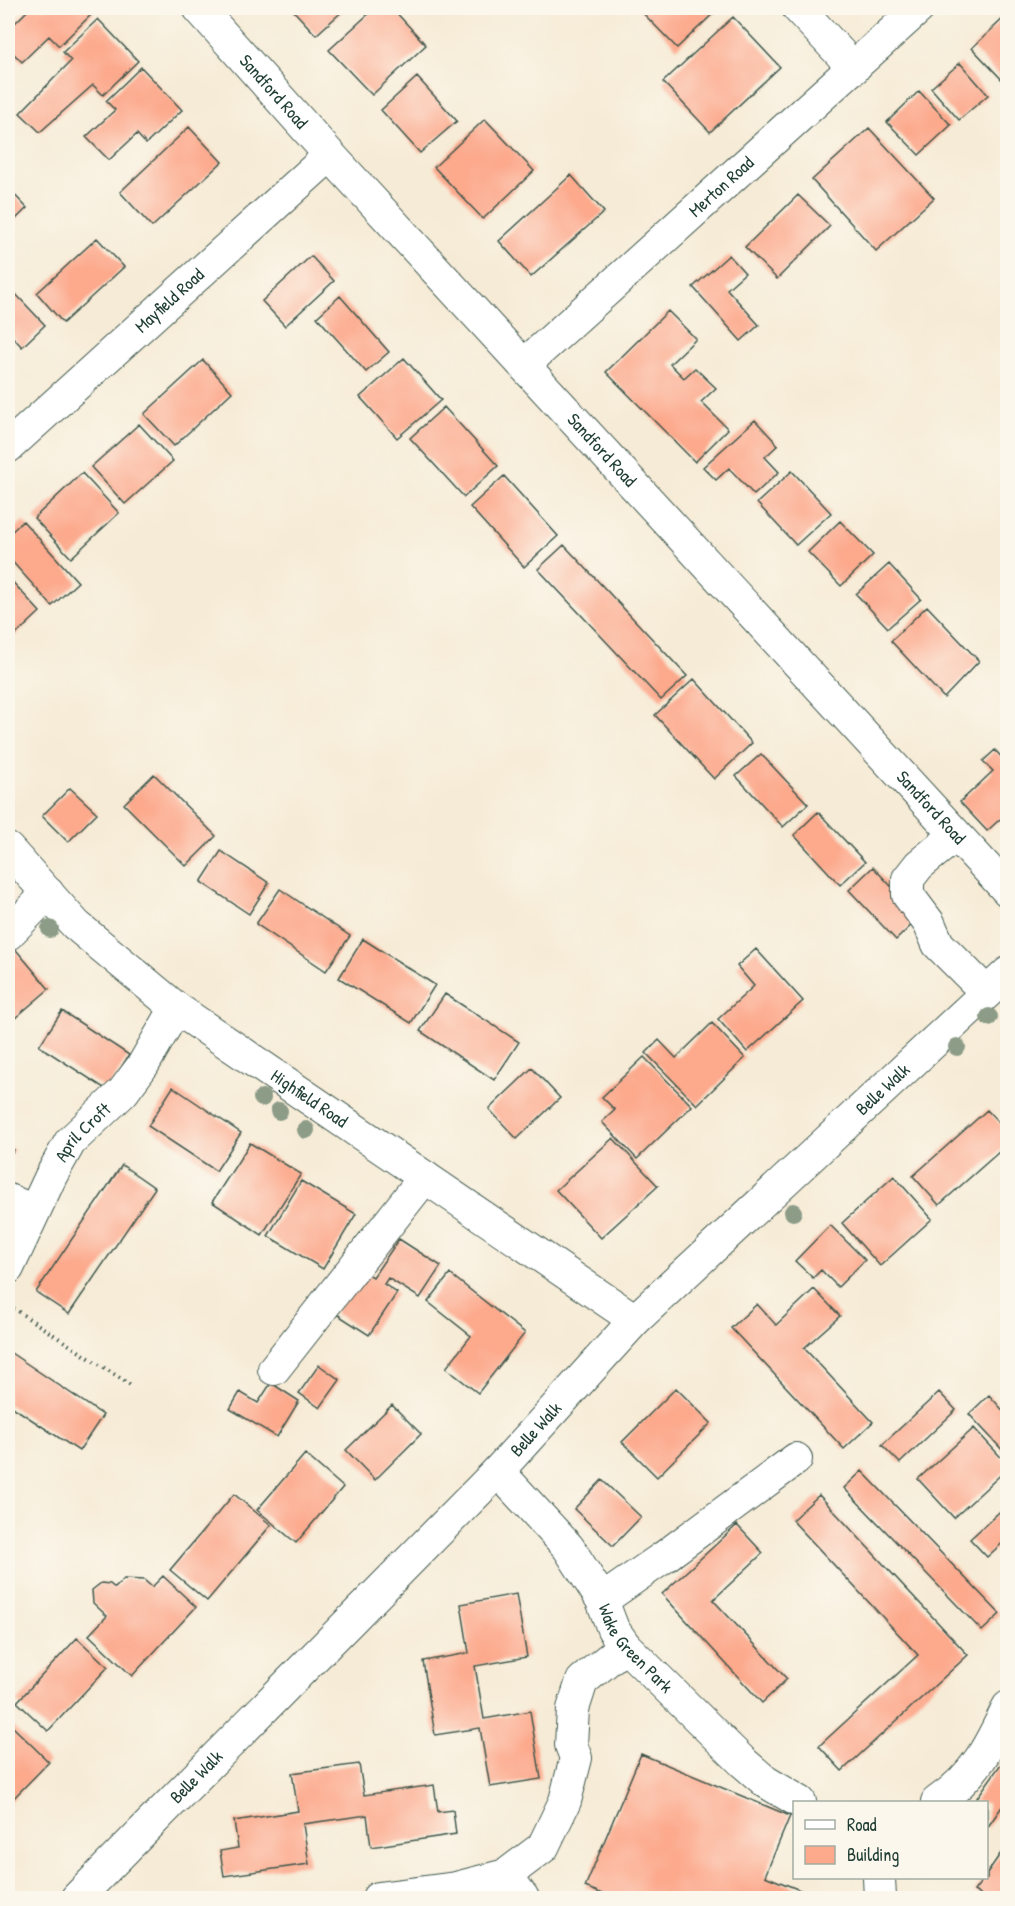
<svg xmlns="http://www.w3.org/2000/svg" width="1015" height="1906" font-family="'Patrick Hand',sans-serif">
<style>
.building{fill:#fca98c}
.lines{fill:none;stroke-linecap:round;stroke-linejoin:round}
.minor-casing{stroke:#3f574c;stroke-width:34}
.path{stroke:#3f574c;stroke-width:4;stroke-dasharray:1.5 4.5;stroke-linecap:butt}
.minor{stroke:#fff;stroke-width:32}
.tree{fill:#8c9c87}
.labels{text-anchor:middle;stroke-width:5;stroke-linejoin:round;paint-order:stroke}
.street-label{font-size:18px;fill:#1f3d34;stroke:#fbf7ec}
</style>
<rect width="100%" height="100%" fill="#fbf7ec"/>
<filter id="ink" filterUnits="userSpaceOnUse"><feTurbulence type="fractalNoise" baseFrequency=".0167" numOctaves="2"/><feDisplacementMap in="SourceGraphic" scale="12" xChannelSelector="R" yChannelSelector="G"/><feConvolveMatrix kernelMatrix="1 2 1 2 8 2 1 2 1" color-interpolation-filters="sRGB"/></filter>
<filter id="wash" filterUnits="userSpaceOnUse"><feTurbulence type="fractalNoise" baseFrequency=".008" numOctaves="4" result="noise"/><feDisplacementMap in="SourceGraphic" scale="24" xChannelSelector="R" yChannelSelector="G"/><feGaussianBlur stdDeviation="1.35" result="paint"/><feColorMatrix in="noise" values="0 0 0 0 0 0 0 0 0 0 0 0 0 0 0 0 0 1.4 0 .05"/><feComposite in="paint" operator="in"/></filter>
<g filter="url(#wash)">
<rect width="100%" height="100%" fill="#f6ebd6"/>
<g id="blocks">
<!-- building -->
<path class="building" d="M23,8H90L94,12L59,46L49,36L22,62L8,48V30L27,11Z
M291,8H346L316,35Z
M375,8H392L426,45L372,95L329,50Z
M638,8H719L677,48Z
M1008,14V86L972,48Z
M733,17L780,67L710,132L663,82Z
M98,19L138,61L103,95L93,85L40,132L20,113L71,61L63,52Z
M960,63L988,95L959,120L931,88Z
M141,67L182,110L146,144L137,134L109,160L86,137L115,110L106,101Z
M417,77L457,121L420,153L381,110Z
M919,91L951,125L919,155L887,122Z
M485,119L534,171L483,219L434,167Z
M189,127L222,162L152,227L120,192Z
M869,128L934,198L876,251L812,180Z
M571,175L604,212L531,277L499,241Z
M8,188L27,208L8,227Z
M798,195L830,226L777,279L745,247Z
M97,238L124,267L63,323L37,293Z
M729,255L745,273L727,289L759,325L741,341L693,287Z
M311,256L334,281L285,326L262,301Z
M10,288L45,325L22,347L8,332V290Z
M340,296L389,352L366,372L317,317Z
M668,311L696,339L670,364L684,378L695,368L716,388L701,402L728,429L695,462L606,372Z
M404,358L441,400L397,438L360,397Z
M203,360L232,392L174,446L144,414Z
M444,407L498,466L464,497L410,438Z
M755,420L778,445L765,457L779,472L754,495L729,468L716,480L703,467Z
M139,424L173,461L125,504L91,467Z
M792,471L831,513L796,545L757,503Z
M82,473L119,513L71,558L34,518Z
M504,476L558,536L524,567L470,507Z
M23,521L78,582L52,606L8,557V535Z
M840,521L873,555L841,586L808,552Z
M564,545L687,676L661,700L538,569Z
M889,564L921,599L888,628L856,594Z
M8,577L40,612L8,642Z
M927,606L979,661L944,698L891,641Z
M694,679L752,743L714,779L655,715Z
M995,750L1008,764V812L987,831L960,802L993,771L983,761Z
M761,754L808,804L783,827L736,776Z
M154,774L216,836L186,866L124,804Z
M70,788L97,813L68,842L42,816Z
M818,812L865,862L840,885L794,835Z
M221,851L269,883L249,914L201,882Z
M873,867L920,917L896,940L849,890Z
M280,889L350,936L326,971L256,924Z
M363,939L435,985L411,1023L339,978Z
M12,945L49,989L8,1024V949Z
M756,949L803,1001L747,1052L718,1019L754,986L737,966Z
M445,994L519,1042L494,1080L420,1031Z
M62,1011L129,1055L107,1090L39,1046Z
M712,1023L745,1058L697,1105L646,1053L659,1040L676,1058Z
M644,1057L692,1106L637,1159L602,1122L615,1110L602,1097Z
M532,1068L560,1098L517,1139L489,1109Z
M173,1087L241,1133L216,1171L148,1126Z
M987,1110L1008,1132V1144L939,1205L913,1176Z
M613,1138L658,1186L601,1238L556,1190Z
M250,1143L301,1174L262,1235L212,1202Z
M8,1146L14,1150L8,1159Z
M122,1165L155,1188L69,1314L36,1292Z
M894,1176L932,1219L880,1266L842,1223Z
M301,1181L356,1214L323,1269L268,1236Z
M830,1225L865,1260L838,1287L821,1270L813,1278L795,1261Z
M399,1239L441,1266L420,1298L388,1278L384,1284L397,1293L369,1335L335,1313L363,1271L373,1277Z
M450,1274L525,1333L478,1393L446,1368L471,1336L428,1302Z
M814,1289L840,1316L804,1348L873,1422L844,1449L731,1328L757,1304L776,1325Z
M8,1351L103,1415L79,1451L8,1404Z
M319,1365L340,1380L320,1408L299,1393Z
M271,1383L299,1401L277,1437L230,1409L240,1392L258,1403Z
M676,1388L711,1423L657,1477L622,1442Z
M939,1392L956,1410L900,1463L882,1445Z
M989,1395L1008,1416V1456L969,1414Z
M392,1405L421,1434L375,1480L346,1450Z
M974,1428L1008,1465V1468L954,1518L918,1479Z
M305,1454L343,1487L296,1543L257,1510Z
M862,1471L1000,1614L982,1631L844,1488Z
M602,1480L641,1517L613,1546L574,1509Z
M234,1494L271,1525L207,1601L170,1570Z
M819,1495L968,1655L842,1771L819,1746L918,1655L792,1520Z
M1008,1504V1538L987,1557L970,1539Z
M737,1525L763,1553L713,1600L787,1679L762,1703L662,1594Z
M163,1576L196,1607L132,1676L89,1635L107,1616L93,1603L92,1590L101,1583L110,1584L115,1588L124,1579L144,1580L152,1587Z
M516,1594L527,1657L475,1666L484,1719L530,1711L541,1779L490,1787L480,1728L435,1735L423,1661L469,1653L461,1604Z
M77,1638L108,1667L48,1731L17,1702Z
M13,1727L49,1762L8,1804V1732Z
M641,1754L790,1816L765,1876L820,1898H613L585,1887Z
M1008,1754V1798L987,1828V1803L974,1802Z
M359,1764L364,1795L434,1785L438,1812L453,1810L456,1834L371,1847L367,1815L303,1824L309,1864L224,1876L220,1851L238,1848L234,1821L298,1811L292,1773Z
M1008,1843V1890L1002,1898H985L974,1891L984,1878H987V1873Z"/>
</g>
</g>
<g filter="url(#ink)">
<use href="#blocks" fill-opacity="0" stroke="#3f574c" stroke-width="1.5"/>
<g class="lines">
<defs>
<g id="minor">
<path id="s1" d="M199,8L330,155L1008,891"/>
<path d="M798,8L854,68"/>
<path id="s2" d="M524,365L919,8"/>
<path id="s3" d="M8,447L330,155"/>
<path d="M956,835L919,865L908,879V895L929,923L938,944L986,992"/>
<path id="s4" d="M8,849L76,925L176,1008L635,1320"/>
<path d="M8,934L48,893"/>
<path d="M8,1200L34,1211"/>
<path id="s5" d="M8,1268L51,1176L70,1142L123,1092L143,1065L176,1008"/>
<path d="M274,1369L425,1177"/>
<path id="s6" d="M498,1471L568,1547L602,1600L613,1629L625,1646L744,1763L766,1782L800,1802"/>
<path d="M602,1600L664,1557L796,1459"/>
<path d="M937,1802C975,1776 989,1747 1008,1707"/>
<path d="M506,1875L523,1898"/>
<path d="M879,1878L880,1898"/>
<path id="s7" d="M77,1898L498,1471L635,1320L1008,973"/>
<path d="M378,1898L456,1888L506,1875L543,1847L565,1801L576,1758L571,1745L573,1709L582,1681L625,1646"/>
</g>
</defs>
<!-- minor casing -->
<use href="#minor" class="minor-casing"/>
<!-- path -->
<path class="path" d="M8,1305L132,1386"/>
<!-- minor -->
<use href="#minor" class="minor"/>
</g>
<!-- trees -->
<g class="tree">
<circle cx="50" cy="929" r="9"/>
<circle cx="989" cy="1017" r="9"/>
<circle cx="957" cy="1047" r="9"/>
<circle cx="262" cy="1098" r="9"/>
<circle cx="279" cy="1111" r="9"/>
<circle cx="306" cy="1130" r="9"/>
<circle cx="793" cy="1212" r="9"/>
</g>
</g>
<g class="labels">
<!-- street labels -->
<g class="street-label">
<text dy="6" stroke="none"><textPath href="#s1" startOffset="112">Sandford Road</textPath></text>
<text dy="6" stroke="none"><textPath href="#s2" startOffset="266">Merton Road</textPath></text>
<text dy="6" stroke="none"><textPath href="#s3" startOffset="218">Mayfield Road</textPath></text>
<text dy="6" stroke="none"><textPath href="#s1" startOffset="598">Sandford Road</textPath></text>
<text dy="6" stroke="none"><textPath href="#s1" startOffset="1084">Sandford Road</textPath></text>
<text dy="6" stroke="none"><textPath href="#s7" startOffset="1142">Belle Walk</textPath></text>
<text dy="6" stroke="none"><textPath href="#s4" startOffset="393">Highfield Road</textPath></text>
<text dy="6" stroke="none"><textPath href="#s5" startOffset="156">April Croft</textPath></text>
<text dy="6" stroke="none"><textPath href="#s7" startOffset="656">Belle Walk</textPath></text>
<text dy="6" stroke="none"><textPath href="#s6" startOffset="226">Wake Green Park</textPath></text>
<text dy="6" stroke="none"><textPath href="#s7" startOffset="170">Belle Walk</textPath></text>
</g>
</g>
<!-- margin -->
<rect width="1015" height="1906" fill="none" stroke="#fbf7ec" stroke-width="30"/>
<!-- legend -->
<rect x="793" y="1801" width="195" height="78" fill="#fbf7ec" stroke="#a3ada2" stroke-width="1.5"/>
<rect x="805" y="1820" width="30" height="9" fill="#ffffff" stroke="#a3ada2" stroke-width="1.5"/>
<text x="847" y="1831" font-size="18" fill="#1f3d34">Road</text>
<rect x="805" y="1846" width="30" height="18" fill="#fca98c" stroke="#a3ada2" stroke-width="1.5"/>
<text x="847" y="1861" font-size="18" fill="#1f3d34">Building</text>
</svg>
